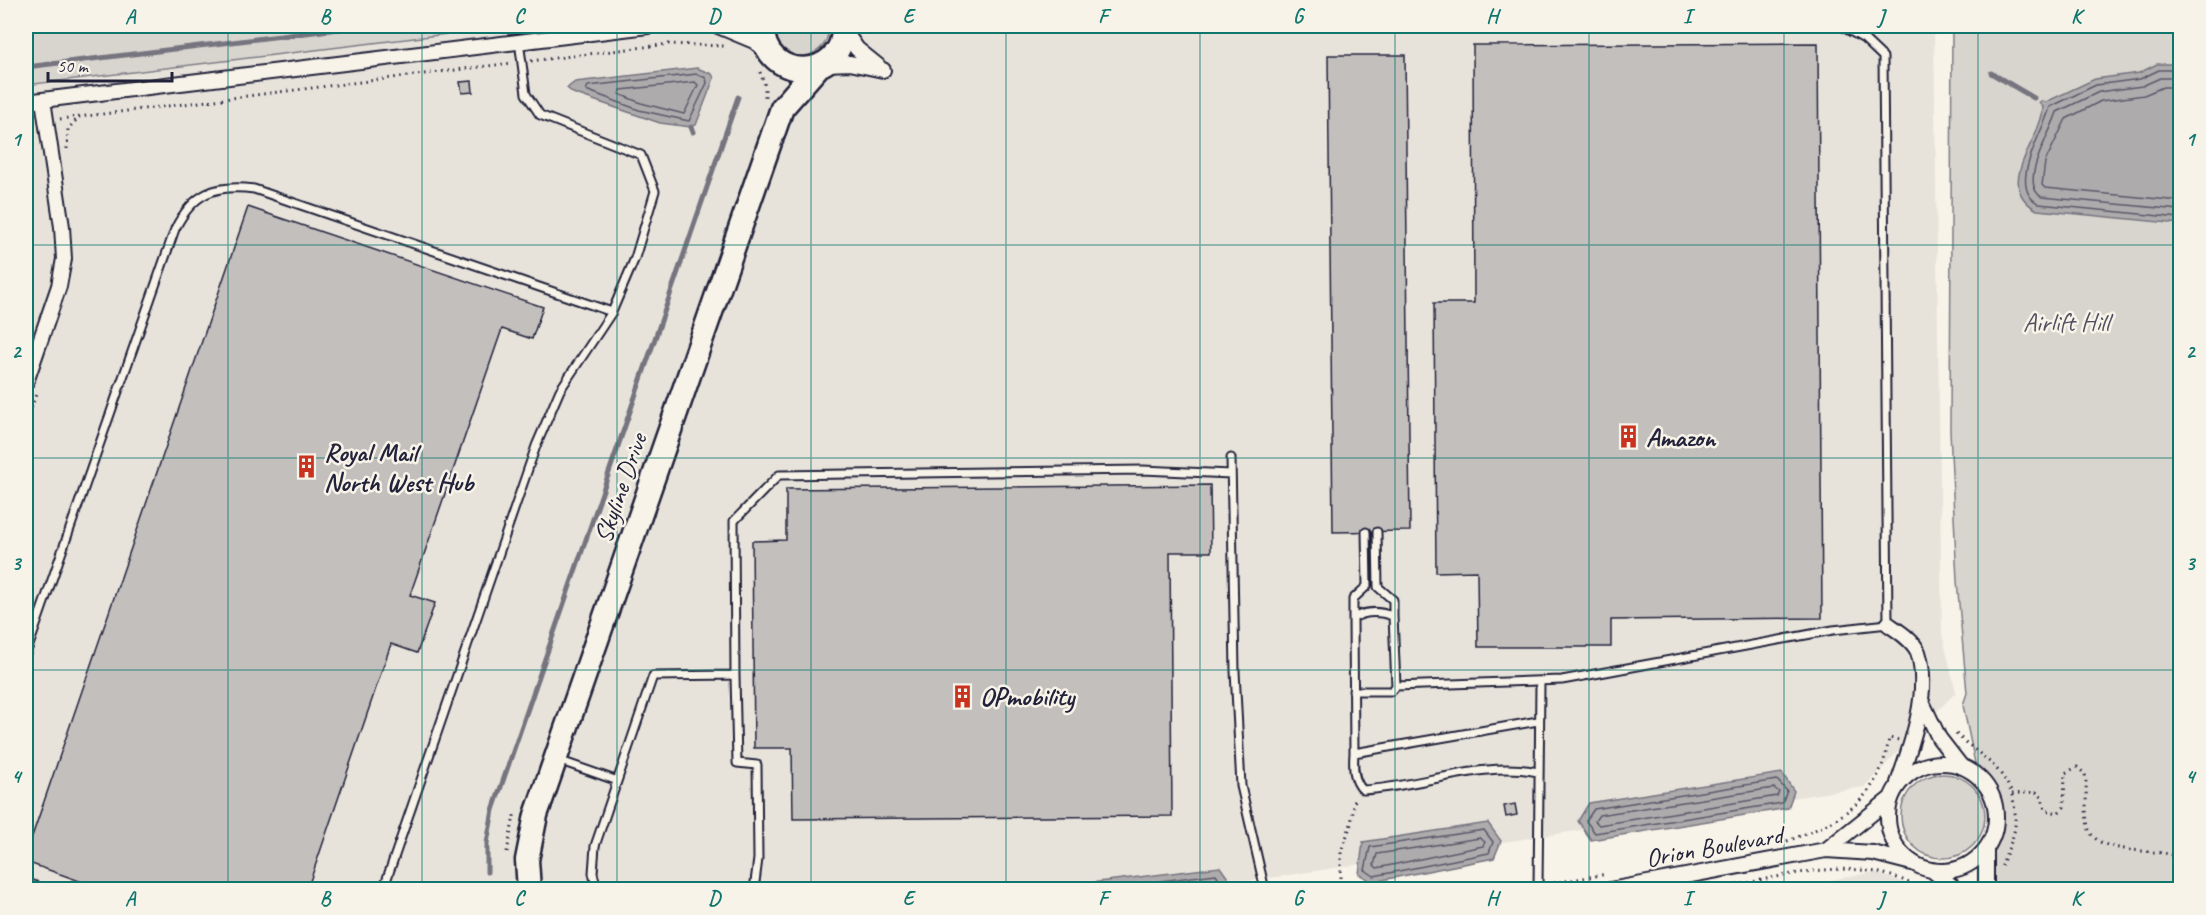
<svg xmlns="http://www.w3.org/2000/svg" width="2206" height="915" font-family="Caveat,sans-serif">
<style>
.built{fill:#e7e3db}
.green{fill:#d8d5cf;stroke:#7d7c85;stroke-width:1.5}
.water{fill:#aeabad;stroke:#76747f;stroke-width:1.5}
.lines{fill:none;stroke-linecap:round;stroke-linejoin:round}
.shore{stroke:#5a5969;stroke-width:1.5}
.stream{stroke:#76747f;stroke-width:5}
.building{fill:#c2bfbd;stroke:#22223b;stroke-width:1.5}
.service-casing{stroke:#22223b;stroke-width:11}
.minor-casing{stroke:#22223b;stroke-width:18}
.primary-casing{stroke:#22223b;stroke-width:27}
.path{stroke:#22223b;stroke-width:3;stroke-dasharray:1.5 4.5;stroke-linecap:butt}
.service{stroke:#f7f3e8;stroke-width:7}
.minor{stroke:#f7f3e8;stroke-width:14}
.primary{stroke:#f7f3e8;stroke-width:22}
.grid{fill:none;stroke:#0f766e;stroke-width:1.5;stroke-opacity:0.55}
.labels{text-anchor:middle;stroke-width:5;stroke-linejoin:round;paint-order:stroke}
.park-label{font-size:26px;fill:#504f60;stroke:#f7f3e8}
.poi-label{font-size:26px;font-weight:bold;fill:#22223b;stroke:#f7f3e8;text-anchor:start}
.street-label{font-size:26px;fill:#22223b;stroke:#f7f3e8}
.neatline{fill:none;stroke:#0f766e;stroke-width:2}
.grid-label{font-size:20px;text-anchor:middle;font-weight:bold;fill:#0f766e}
</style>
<rect width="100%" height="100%" fill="#f7f3e8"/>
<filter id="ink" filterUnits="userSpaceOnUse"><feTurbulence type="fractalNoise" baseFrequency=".0167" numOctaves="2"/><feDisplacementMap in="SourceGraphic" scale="12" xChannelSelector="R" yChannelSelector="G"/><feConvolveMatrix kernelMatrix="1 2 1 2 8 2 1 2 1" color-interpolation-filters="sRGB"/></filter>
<g filter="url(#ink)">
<!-- built -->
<path class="built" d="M26,26H1934L1942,634L1956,692L1864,787L1197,889H26Z
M1875,872L1922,889H1781Z"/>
<!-- green -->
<path class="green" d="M52,26H513L26,85V29Z
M776,26H828C830,45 816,56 798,57C783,52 774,42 776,26Z
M1952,26H2180V889H1994L1992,849L1997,815L1996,797L1976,768L1963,705L1967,693L1957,581L1950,430Z
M1901 816a42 42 0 1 1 84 0a42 42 0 1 1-84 0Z"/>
<!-- water -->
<path class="water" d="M2157,64H2180V224L2037,210C1992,185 2042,140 2043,107L2039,103L2041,101L2046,102L2095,79L2139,73Z
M697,68L712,74L714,78L696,125L691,127L660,123L573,93L567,88L575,82Z
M1782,773L1794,791L1788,808L1591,840L1578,821L1589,803Z
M1488,823L1501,841L1494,858L1372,882L1359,874L1363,842Z
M1220,867L1233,885L1231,889H1041Z"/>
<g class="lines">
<!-- shore -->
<path class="shore" d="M2180,70H2159L2140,79L2096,85L2050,107C2043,133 2006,187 2039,204L2180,218
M697,74L706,78L707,83L689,121L639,110L586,90L588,86Z
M2180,78H2160L2142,86L2099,92L2057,112C2052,131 2017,184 2042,197L2180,210
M695,82L698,85L684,114L641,103L619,94L621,90Z
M2180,87H2163L2144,95L2101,101L2066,119L2045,162L2042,185L2045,188L2180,201
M1777,780L1787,791L1782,803L1595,833L1586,821L1594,809Z
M1774,788L1779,792L1777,796L1599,825L1595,821L1599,815Z
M1484,830L1493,842L1489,853L1374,876L1365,870L1370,847Z
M1480,838L1485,842L1483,846L1377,868L1374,865L1377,854Z
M1089,890L1216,874L1226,890
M1150,890L1212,882L1218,890"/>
<!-- stream -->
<path class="stream" d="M26,67L363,26
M1991,73L2034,98
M691,127L693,132
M487,872V843L493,810L738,97"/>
</g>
<!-- building -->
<path class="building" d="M1818,43L1822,618L1611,620V647H1478L1477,571L1436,572L1434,303H1474L1473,45Z
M1328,55H1405L1410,531L1333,532Z
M472,81L473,92L462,93L460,82Z
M248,207L543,307L532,339L502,329L410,595L435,603L417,653L391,644L307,890H105L26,862V854Z
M1210,485L1211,552H1170L1172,816L793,819L792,748H754L752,541L786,540V489Z
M1515,804L1517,815L1506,817L1504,806Z"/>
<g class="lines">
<defs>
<path id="service" d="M1231,458L1235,671L1241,786L1265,890
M1377,532L1378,587L1393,600V616
M1353,618V599L1367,586L1366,532
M26,654L175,229C193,193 215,184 254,189L612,312
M735,675L734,521L779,475L1143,470L1231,474
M1353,691H1392L1396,686
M1354,753L1353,618C1365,611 1379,611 1393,616L1396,686L1562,680L1833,630L1888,624L1883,57L1864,39L1841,26
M558,760L615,780
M1538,772C1484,760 1419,787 1363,790C1353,781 1353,766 1354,753L1538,721
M26,882L46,890
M383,890L536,446L560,390L612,312L635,258L655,191L641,155L540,115L526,94L519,41
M597,890L593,873L595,846L653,676L735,675L737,763L757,765L758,859L754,890
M1538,890L1540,682"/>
<path id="minor" d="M718,26L754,41L768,52
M843,29L857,49L878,66
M826,64L850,63L883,70
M26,102L648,26
M26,382L59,286L64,259L62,227L43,100
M1888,624C1898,631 1913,640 1918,652C1931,692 1911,746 1898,783
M1921,700L1939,738L1960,765
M1888 817a54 54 0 1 1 108 0a54 54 0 1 1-108 0Z
M1826,850L1890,799
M1933,871L1957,890
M1610,890L1826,850L1873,853L1912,863
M1986,890V849"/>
<path id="primary" d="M763,26C761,84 846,82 843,26
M529,890L527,860L536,815L782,108L818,67"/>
</defs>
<!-- service casing -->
<use href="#service" class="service-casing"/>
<!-- minor casing -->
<use href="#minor" class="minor-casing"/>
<!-- primary casing -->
<use href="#primary" class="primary-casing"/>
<!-- path -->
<path class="path" d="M531,61L669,44L724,46
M760,72L765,86V97
M60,119L77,117
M26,124L33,123
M67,149L68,129L79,117L512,63
M26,425L36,394
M1956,734C1989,763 2018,775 2015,826C2014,840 2005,853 2002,866
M2012,794L2036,792L2042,797L2045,810L2058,813L2064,807L2065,773L2077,767L2085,774C2088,791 2084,809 2088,826C2094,857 2156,847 2180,857
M1787,841C1842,821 1880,799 1889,738L1899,740
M507,852L515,811
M1548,884L1607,874
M1341,890V852L1351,824L1355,799
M1516,890L1527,887
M1713,890C1779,878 1859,850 1922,890
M2170,890L2180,883"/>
<!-- service -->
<use href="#service" class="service"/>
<!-- minor -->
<use href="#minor" class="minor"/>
<!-- primary -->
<use href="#primary" class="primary"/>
</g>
</g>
<!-- grid -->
<path class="grid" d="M228,26V890M422,26V890M617,26V890M811,26V890M1006,26V890M1200,26V890M1395,26V890M1589,26V890M1784,26V890M1978,26V890M26,245H2180M26,458H2180M26,670H2180"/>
<!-- icons -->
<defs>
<symbol id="building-bare" viewBox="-9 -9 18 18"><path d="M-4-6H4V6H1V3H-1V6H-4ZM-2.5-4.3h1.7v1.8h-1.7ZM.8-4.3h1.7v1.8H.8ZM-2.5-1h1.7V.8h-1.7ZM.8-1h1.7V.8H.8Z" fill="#c8321e" stroke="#f7f3e8" stroke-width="2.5" paint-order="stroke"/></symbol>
</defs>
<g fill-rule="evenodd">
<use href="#building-bare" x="1612" y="420" width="33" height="33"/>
<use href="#building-bare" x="290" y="450" width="33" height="33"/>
<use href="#building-bare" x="946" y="680" width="33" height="33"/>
</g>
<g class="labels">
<!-- park labels -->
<g class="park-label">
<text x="2066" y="331">Airlift Hill</text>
</g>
<!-- poi labels -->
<g class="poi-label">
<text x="1646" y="446">Amazon</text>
<text x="324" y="461">Royal Mail<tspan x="324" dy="30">North West Hub</tspan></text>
<text x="980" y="705">OPmobility</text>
</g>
<!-- street labels -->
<g class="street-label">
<text transform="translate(620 488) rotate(-71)" y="9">Skyline Drive</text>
<text transform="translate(1714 846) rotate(-10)" y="9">Orion Boulevard</text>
</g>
</g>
<!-- margin -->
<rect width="2206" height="915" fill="none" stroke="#f7f3e8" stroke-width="66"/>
<!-- scale -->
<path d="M48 72v9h124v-9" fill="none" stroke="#22223b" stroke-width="3"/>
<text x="57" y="72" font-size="18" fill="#22223b" stroke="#f7f3e8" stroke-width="4.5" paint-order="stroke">50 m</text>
<rect x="33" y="33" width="2140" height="849" class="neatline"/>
<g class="grid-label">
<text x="130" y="23">A</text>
<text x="325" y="23">B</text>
<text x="519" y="23">C</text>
<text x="714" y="23">D</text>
<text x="908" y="23">E</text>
<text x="1103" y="23">F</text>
<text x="1298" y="23">G</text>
<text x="1492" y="23">H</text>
<text x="1687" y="23">I</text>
<text x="1881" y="23">J</text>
<text x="2076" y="23">K</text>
<text x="16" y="146">1</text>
<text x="2190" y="146">1</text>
<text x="16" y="358">2</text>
<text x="2190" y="358">2</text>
<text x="16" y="570">3</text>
<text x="2190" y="570">3</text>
<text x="16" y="783">4</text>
<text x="2190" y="783">4</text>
<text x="130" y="905">A</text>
<text x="325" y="905">B</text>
<text x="519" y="905">C</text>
<text x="714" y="905">D</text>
<text x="908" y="905">E</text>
<text x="1103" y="905">F</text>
<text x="1298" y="905">G</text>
<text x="1492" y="905">H</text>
<text x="1687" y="905">I</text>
<text x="1881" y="905">J</text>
<text x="2076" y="905">K</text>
</g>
</svg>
